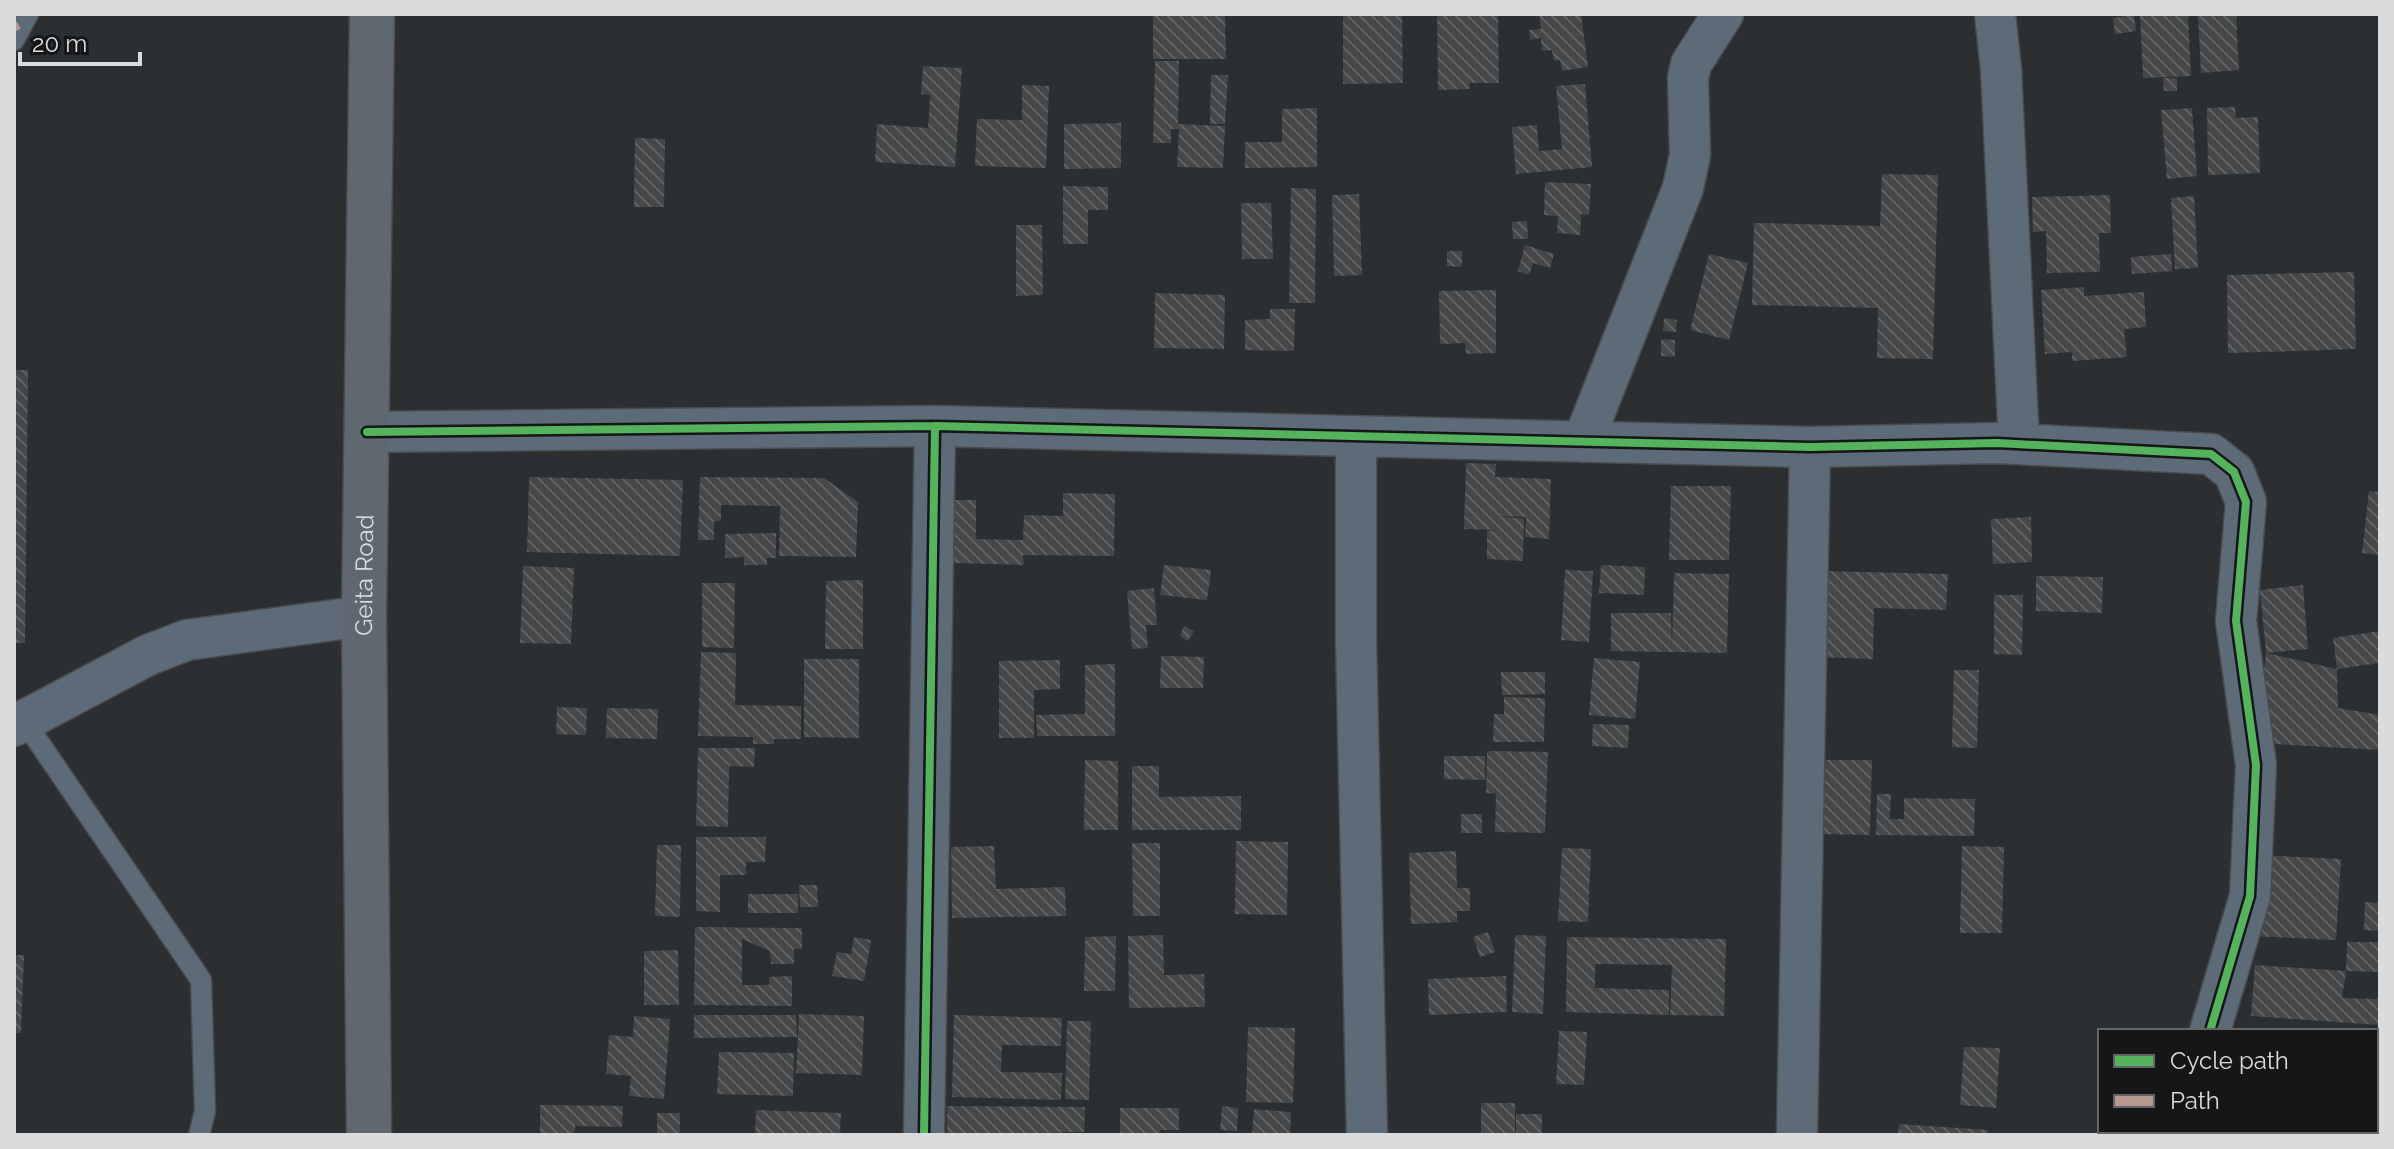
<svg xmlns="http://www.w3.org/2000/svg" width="2394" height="1149" font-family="Raleway,sans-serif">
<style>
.building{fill:url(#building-back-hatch)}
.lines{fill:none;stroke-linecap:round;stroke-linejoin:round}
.lane-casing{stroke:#494b4c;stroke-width:23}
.street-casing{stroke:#494b4c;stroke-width:43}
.highway-casing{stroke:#494b4c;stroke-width:47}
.lane{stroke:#5d6a77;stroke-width:20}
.street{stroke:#5d6a77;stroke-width:40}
.highway{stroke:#5f6871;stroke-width:44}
.quiet{stroke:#b69a8f;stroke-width:6;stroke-dasharray:12 6;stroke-linecap:butt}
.cycleway-casing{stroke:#151618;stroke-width:13}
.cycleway{stroke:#56b35d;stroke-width:8}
.labels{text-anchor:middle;stroke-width:6;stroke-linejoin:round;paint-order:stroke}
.street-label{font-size:24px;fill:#d9dbdd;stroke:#151618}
</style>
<defs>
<pattern id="building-back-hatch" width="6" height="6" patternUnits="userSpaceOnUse" patternTransform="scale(2)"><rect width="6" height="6" fill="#454749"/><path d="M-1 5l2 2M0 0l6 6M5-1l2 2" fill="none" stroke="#5f6163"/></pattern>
</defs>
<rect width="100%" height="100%" fill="#2c2f31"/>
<!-- building -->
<path class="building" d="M1153,14H1225L1226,59H1153Z
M1343,14H1402L1403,83L1343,84Z
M1437,14H1498L1499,83H1470L1469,89L1438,90Z
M1539,14H1581L1588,67L1562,71L1560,60L1554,61L1552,50L1542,51L1541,38L1530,40L1529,30L1541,29Z
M2140,14H2188L2191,76L2143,78Z
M2198,14H2236L2239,70L2201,73Z
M2134,15L2136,31L2115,34L2113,18Z
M1155,61H1179L1178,124L1225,126L1223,168L1177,167L1179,129H1171V143H1153Z
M923,66L962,68L955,167L875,162L877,124L928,128L930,95L921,94Z
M1211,75H1228L1225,124H1210Z
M2163,78H2177V91H2164Z
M1585,84L1592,167L1516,174L1512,127L1537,125L1539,151L1562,149L1556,86Z
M1022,85L1049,86L1046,168L975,166L977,119L1022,120Z
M2235,107L2236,118L2258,117L2260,173L2208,175L2207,108Z
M1317,108V167L1245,168V142H1282V109Z
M2192,108L2197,176L2167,179L2161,110Z
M1121,123V168L1064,169V124Z
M635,138L665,139L664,207H634Z
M1882,174L1938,175L1933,359L1877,358L1878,308L1752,305L1754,223L1880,226Z
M1545,182L1591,184L1589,215L1581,214L1580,235L1557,233L1558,216L1544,215Z
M1063,186L1108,187V210H1088V244H1063Z
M1291,188L1316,189L1315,303H1289Z
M1359,194L1362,275L1334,276L1332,195Z
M2110,195L2111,233H2099L2100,272L2047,273L2046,231L2033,232L2032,197Z
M2194,196L2198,268L2175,269L2171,198Z
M1241,203H1271L1273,259H1242Z
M1527,221L1528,239H1513L1512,222Z
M1016,225H1042L1043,295L1016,296Z
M1525,245L1554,254L1550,268L1533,263L1529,275L1518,271Z
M1447,251H1462V267L1447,266Z
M1709,254L1748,263L1729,340L1690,330Z
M2171,254L2172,271L2132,274L2131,257Z
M2354,272L2356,349L2228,353L2227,275Z
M2084,287V296L2144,292L2146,327L2124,329L2127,357L2072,361V352L2045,354L2041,290Z
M1496,290V353L1466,354L1465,343L1440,344L1439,291Z
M1155,293L1225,295L1224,349L1154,348Z
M1270,309H1295L1294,351L1245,350V320L1270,319Z
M1664,318L1677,320L1676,332L1663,331Z
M1661,339L1675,340V357L1661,356Z
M14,370H28L25,643H14Z
M1466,463L1496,464L1495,477L1551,479L1549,539L1525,537L1526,517L1496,516L1524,519L1523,561L1487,559V531L1497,530L1464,529Z
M529,477L683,480L680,556L527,552Z
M700,477L824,478L858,502L856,557L779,556L780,506L721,505V521H714V540H698Z
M1671,486H1731L1729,560H1669Z
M2369,491L2380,492V555L2362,553Z
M1063,493L1115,494L1114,556L1023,555L1024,565L954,563L955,500H976V539L1023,540L1024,515L1063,516Z
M2031,517L2032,562L1993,564L1991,519Z
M776,533V558H767V565H744V557L725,558V534Z
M1164,565L1211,570L1207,600L1160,595Z
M1601,565L1645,567L1644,595L1599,593Z
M523,566L574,568L571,644L520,643Z
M1565,570L1593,571L1589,642L1561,640Z
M1818,571L1948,574L1946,610L1874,608L1873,659L1816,657Z
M1674,573L1729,574L1727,653L1611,651V613H1671L1672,646Z
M2036,576L2103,577L2102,613L2036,611Z
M863,580V649H825L826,581Z
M702,583H735L734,648L702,647Z
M2303,585L2308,649L2266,653L2260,590Z
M1154,588L1157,625H1146L1148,648L1132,649L1127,591Z
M1994,595H2023L2022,655L1994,654Z
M1184,626L1194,631L1188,641L1180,636Z
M2380,631V663L2337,669L2333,638Z
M701,652L736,653L735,705L801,706V739H774V744H753V737L698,736Z
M2266,653L2337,669L2338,708L2380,715V750L2256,743Z
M1161,656L1204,657L1203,688H1160Z
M1594,658L1640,662L1635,719L1589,715Z
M804,659H859V738L804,737Z
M1060,660V689L1034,690V738H999V661Z
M1115,664V736H1037L1036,715L1085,714V665Z
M1954,670H1979L1977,748L1952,747Z
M1501,672H1545V694L1502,695Z
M1504,697L1545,698L1544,742H1493L1494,714H1504Z
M557,707L587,708L586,735L556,734Z
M607,708L658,709L657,739L606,738Z
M1593,724L1629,725L1628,748L1592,746Z
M698,748H755L754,767L729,766L728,827L696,826Z
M1487,751L1548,752L1545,833L1495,832L1496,794L1486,793Z
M1444,756H1485V780L1444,779Z
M1085,760L1118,761V830H1084Z
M1815,760H1872L1870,835L1814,834Z
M1132,766H1159V797L1241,796V830H1132Z
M1877,794H1891L1890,819H1904V798L1975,799L1974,836L1876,835Z
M1461,814H1482V833H1461Z
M696,837H766L765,862H746V875H720V912L696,911Z
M1236,841L1288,842L1287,915L1235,914Z
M1132,843H1160V916H1133Z
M657,845H681L680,917L655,916Z
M994,846L996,889L1065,887L1066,916L952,918L951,847Z
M1962,846L2004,847L2002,933H1960Z
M1562,848L1591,849L1588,922L1558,921Z
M1456,851L1457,888H1470V911H1457V922L1411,924L1409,853Z
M2254,855L2341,859L2336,940L2250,936Z
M799,885H817L818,907H800Z
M748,894H798V913H748Z
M2365,902L2380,903V931L2364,930Z
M695,927L802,928V949H794V964H771L770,951L742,939V985H769V977L792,976V1006L694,1005Z
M1488,932L1495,952L1480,957L1473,937Z
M1163,935L1164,975L1204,974L1205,1007L1129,1008L1128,936Z
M1515,935L1546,936L1543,1014L1512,1012Z
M1116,936L1115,991H1084L1085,937Z
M854,937L871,940L864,981L832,976L837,952L851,954Z
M1567,937L1726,939L1724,1016L1670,1015L1672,965L1595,964V988L1669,990V1015L1566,1012Z
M2347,942H2380V972L2346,971L2342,998L2380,999V1025L2251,1016L2255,965L2346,971Z
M678,950L679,1005H644V951Z
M14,955H24L21,1033H14Z
M1506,976L1507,1012L1429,1015L1428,979Z
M799,1014L864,1016L862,1075L796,1073Z
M694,1015H796L797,1037L694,1038Z
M954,1015L1062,1018L1061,1046L1002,1045L1001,1072L1062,1073L1061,1100L952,1097Z
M634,1016L670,1019L664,1099L629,1096L631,1076L606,1074L609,1035L633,1037Z
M1067,1021H1091L1089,1100L1065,1099Z
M1248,1027L1295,1028L1293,1103L1246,1102Z
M1559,1031L1587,1032L1584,1085L1556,1084Z
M2376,1034H2380V1135H2342V1131H2376Z
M1964,1047L2000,1048L1996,1108L1960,1105Z
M719,1052L794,1053L793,1096L717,1094Z
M1481,1103H1515V1135H1481Z
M540,1105L623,1106L622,1127L575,1126V1135H540Z
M947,1106L1085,1107L1084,1132L947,1135Z
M1222,1106L1238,1108L1237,1131L1220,1130Z
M1120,1108H1179V1130H1160V1135H1120Z
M1254,1109L1291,1112L1290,1135H1252Z
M756,1110L841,1113L840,1135H755Z
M657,1113H680V1135H657Z
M1516,1114H1542V1135H1516Z
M1899,1124L1988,1130V1135H1898Z
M2246,1131H2326V1135H2246Z"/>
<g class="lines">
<defs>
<path id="lane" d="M14,40L28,14
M25,722L201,980L205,1111L199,1135"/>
<path id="street" d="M1995,14L2001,69L2019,444
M367,432L935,426L1810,447L1997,443L2211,454L2234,472L2246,502L2236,621L2256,765L2250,896L2210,1031
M1356,437V639L1367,1135
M1583,442L1683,188L1690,155L1688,78L1691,64L1723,14
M14,726L148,655L187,640L364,616
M924,1135L935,426
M1797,1135L1810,447
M2197,1135V1131"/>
<g id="highway">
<path id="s1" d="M369,1135L364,616L372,14"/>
</g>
</defs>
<!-- lane casing -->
<use href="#lane" class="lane-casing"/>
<!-- street casing -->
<use href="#street" class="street-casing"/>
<!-- highway casing -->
<use href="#highway" class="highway-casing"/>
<!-- lane -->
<use href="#lane" class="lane"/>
<!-- street -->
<use href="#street" class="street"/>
<!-- highway -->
<use href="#highway" class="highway"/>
<!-- quiet -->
<path class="quiet" d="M14,23L18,30"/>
<defs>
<path id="cycleway" d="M367,432L935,426L1810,447L1997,443L2211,454L2234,472L2246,502L2236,621L2256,765L2250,896L2210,1031
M924,1135L935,426"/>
</defs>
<!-- cycleway casing -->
<use href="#cycleway" class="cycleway-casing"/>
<!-- cycleway -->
<use href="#cycleway" class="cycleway"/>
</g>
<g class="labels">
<!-- street labels -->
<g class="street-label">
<text dy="8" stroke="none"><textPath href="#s1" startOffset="560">Geita Road</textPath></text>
</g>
</g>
<!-- border -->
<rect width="2394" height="1149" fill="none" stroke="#d9dbdd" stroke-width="32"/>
<!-- legend -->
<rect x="2098" y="1029" width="280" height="104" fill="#151618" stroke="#636567" stroke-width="2"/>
<rect x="2114" y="1055" width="40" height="12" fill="#56b35d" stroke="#636567" stroke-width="2"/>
<text x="2170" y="1069" font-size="24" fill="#d9dbdd">Cycle path</text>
<rect x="2114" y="1095" width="40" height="12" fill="#b69a8f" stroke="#636567" stroke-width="2"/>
<text x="2170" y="1109" font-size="24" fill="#d9dbdd">Path</text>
<!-- scale -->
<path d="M20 52v12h120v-12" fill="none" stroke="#d9dbdd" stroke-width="4"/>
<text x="32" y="52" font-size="24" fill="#d9dbdd" stroke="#151618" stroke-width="6" paint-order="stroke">20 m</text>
</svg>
